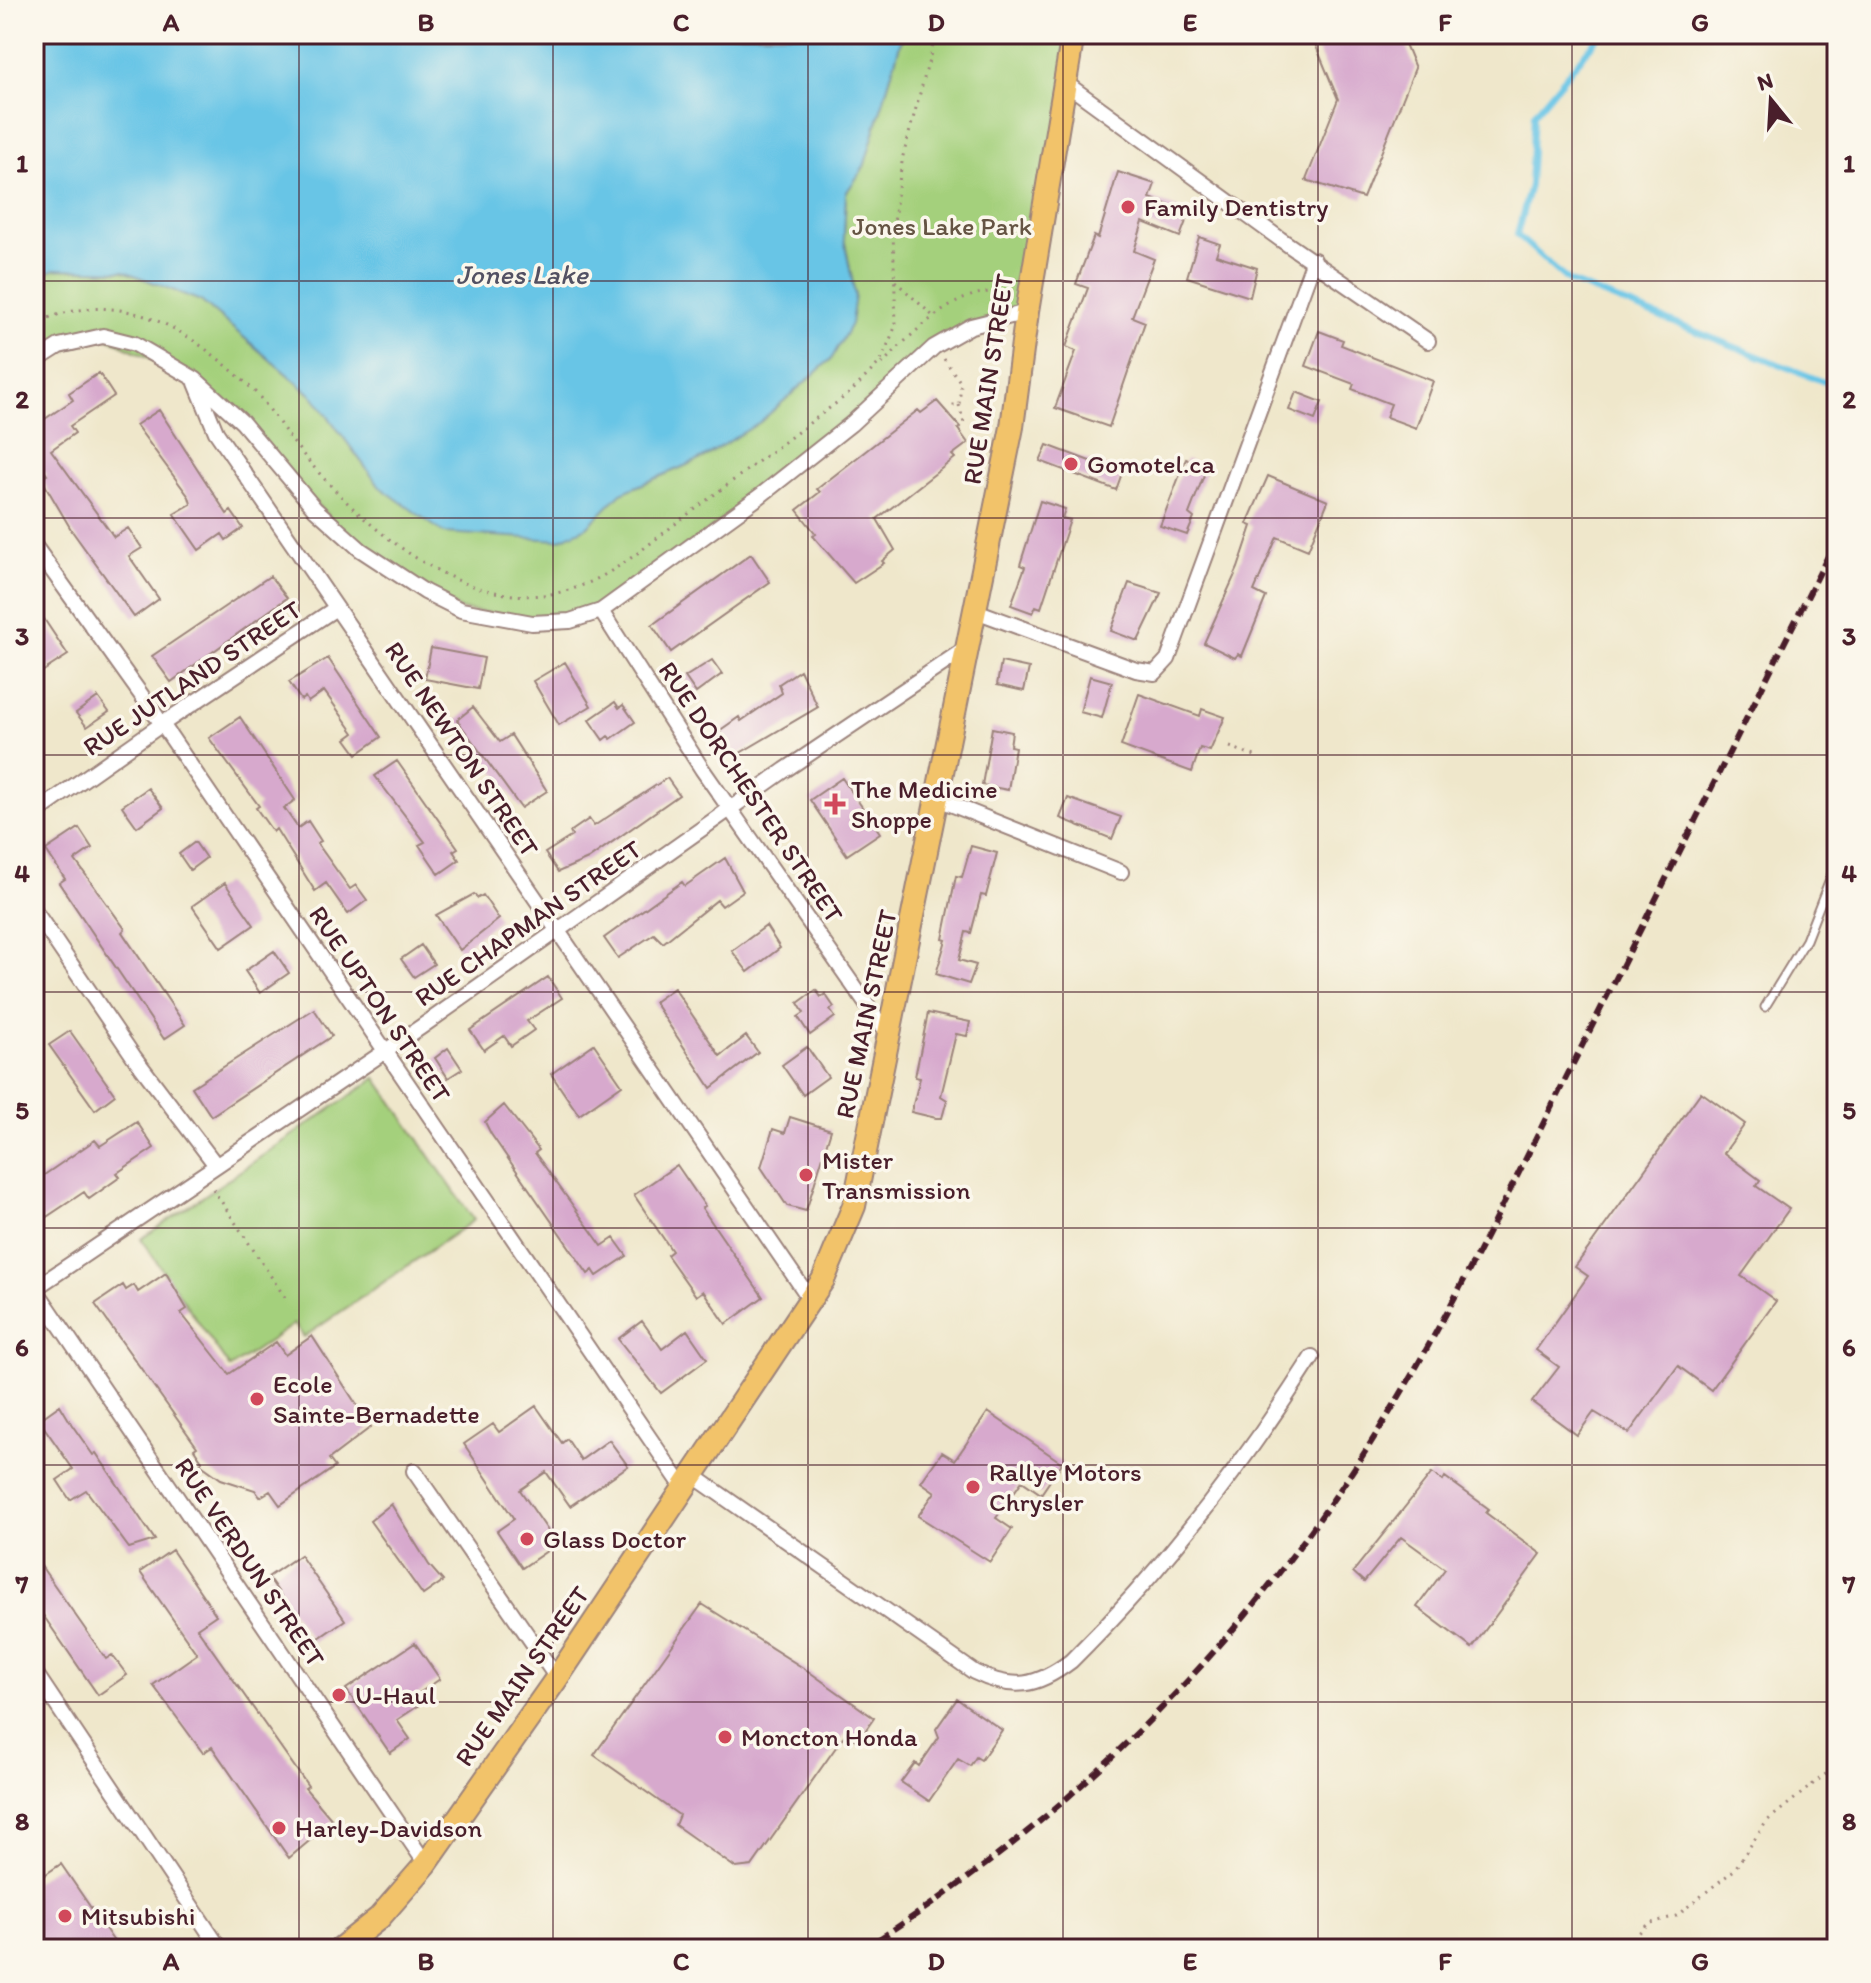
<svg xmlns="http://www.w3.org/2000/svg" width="1871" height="1983" font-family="Itim,sans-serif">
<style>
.green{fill:#a4d07c;stroke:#777854;stroke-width:2}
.water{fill:#68c5e6;stroke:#597288;stroke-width:2}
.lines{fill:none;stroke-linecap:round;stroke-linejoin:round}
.stream{stroke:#68c5e6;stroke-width:6}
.building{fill:#d7a9cd}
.service-casing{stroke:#9c837b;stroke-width:11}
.minor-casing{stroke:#9c837b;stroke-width:18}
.primary-casing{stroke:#9c837b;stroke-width:26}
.path{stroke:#9c837b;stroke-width:3;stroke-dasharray:2 6;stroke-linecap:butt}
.service{stroke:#fff;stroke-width:7}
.minor{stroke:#fff;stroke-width:14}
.primary{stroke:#f2c36a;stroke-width:22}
.rail{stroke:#4a1f2b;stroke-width:6;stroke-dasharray:12 6;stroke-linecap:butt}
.grid{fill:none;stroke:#4a1f2b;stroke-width:2;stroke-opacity:0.55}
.poi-dot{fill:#d1495b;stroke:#fbf7ec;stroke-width:3}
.labels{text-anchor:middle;stroke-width:7;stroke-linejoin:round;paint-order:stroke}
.poi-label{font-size:26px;fill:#4a1f2b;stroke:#fbf7ec;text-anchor:start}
.park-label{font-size:26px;fill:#655443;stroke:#fbf7ec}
.street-label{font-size:26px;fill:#4a1f2b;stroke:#fbf7ec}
.water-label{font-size:28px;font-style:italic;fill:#535163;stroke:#fbf7ec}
.neatline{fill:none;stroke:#4a1f2b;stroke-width:3}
.grid-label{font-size:26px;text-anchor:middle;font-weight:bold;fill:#4a1f2b}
</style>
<rect width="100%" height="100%" fill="#fbf7ec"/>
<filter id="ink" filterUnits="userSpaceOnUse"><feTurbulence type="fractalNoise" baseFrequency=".0125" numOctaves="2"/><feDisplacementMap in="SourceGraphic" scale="16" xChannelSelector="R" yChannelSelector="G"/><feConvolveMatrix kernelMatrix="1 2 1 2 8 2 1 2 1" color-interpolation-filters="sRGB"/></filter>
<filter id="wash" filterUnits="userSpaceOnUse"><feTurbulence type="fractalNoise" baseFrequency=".006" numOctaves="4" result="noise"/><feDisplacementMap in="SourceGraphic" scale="32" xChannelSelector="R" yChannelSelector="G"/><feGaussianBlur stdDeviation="1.8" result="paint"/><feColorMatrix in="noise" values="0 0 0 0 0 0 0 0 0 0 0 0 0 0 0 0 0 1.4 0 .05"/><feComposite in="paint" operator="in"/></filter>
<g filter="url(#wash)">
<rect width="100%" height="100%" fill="#efe7cb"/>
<!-- green -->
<path class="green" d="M903,34H1073L1027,312L971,326L909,369L641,585L570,621L461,610L361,550L195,379L103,336L34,362V279L54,269L124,271L201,301L314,397L380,487L587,527L621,493L701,459L760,422L832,358L855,296L844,238L846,193L864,167Z
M376,1078L474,1220L304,1337L294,1324L230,1368L141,1239Z"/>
<!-- water -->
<path class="water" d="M34,34H903L864,167L846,193L844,238L855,295L851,324L832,358L760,422L701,459L621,493L587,527L559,540L444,533L380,487L314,397L201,301L124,271L55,269L34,279Z"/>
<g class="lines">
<!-- stream -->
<path class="stream" d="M1601,34L1534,114L1530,185L1517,235L1568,281L1837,387"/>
</g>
<g id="blocks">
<!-- building -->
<path class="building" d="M1311,34H1401L1415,68L1363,198L1306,180L1338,99Z
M1118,172L1155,184L1150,198L1189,213L1180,237L1143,222L1134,251L1154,259L1132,317L1145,322L1109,427L1055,408L1076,351L1066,347L1088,288L1076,284L1094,236L1098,238Z
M1199,237L1220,244L1216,255L1257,268L1250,297L1187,277Z
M1319,331L1343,340L1341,345L1433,381L1416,428L1386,417L1391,404L1352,389L1354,384L1306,366Z
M99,373L114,396L70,426L75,433L51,450L114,537L128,528L142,548L129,556L159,599L134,617L72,531L41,478L47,475L34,457V433L42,428L39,423L73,400L69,393Z
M1296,392L1322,402L1315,420L1289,410Z
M937,401L960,427L958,429L968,443L952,455L955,458L877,519L895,550L882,561L884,563L854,583L813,536L816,534L797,510L820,492L817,489L918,410L921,413Z
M159,410L227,514L231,511L243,528L226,540L222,534L199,550L174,514L191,504L189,497L136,425Z
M1047,445L1122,473L1116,490L1040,461Z
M1186,459L1207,467L1189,514L1194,518L1187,535L1160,526Z
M1268,476L1328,501L1308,550L1277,537L1254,591L1266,597L1242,656L1238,654L1235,658L1204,643L1238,568L1252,526L1247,524Z
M1040,501L1065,509L1062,518L1070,520L1041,608L1036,606L1033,613L1011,605L1025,567L1020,565Z
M751,554L770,582L671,652L652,625Z
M270,576L287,598L171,682L152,656Z
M1129,583L1161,593L1138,641L1111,631Z
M34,604L68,655L34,677Z
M431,648L484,658L478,689L425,679Z
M328,658L381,737L357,754L346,739L354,733L324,691L308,702L305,697L301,700L289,682Z
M712,660L722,674L696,693L685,677Z
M565,662L591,706L559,725L533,681Z
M1001,662L1029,668L1024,691L997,685Z
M800,670L818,707L735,756L719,731L739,717L741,721L782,693L779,684Z
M1090,676L1112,682L1102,718L1080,712Z
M1139,694L1200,716L1202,709L1225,717L1210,751L1200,748L1192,772L1121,746Z
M98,697L109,712L87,727L76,713Z
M615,702L619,708L623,705L635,722L611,739L608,736L603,740L589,720Z
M473,707L500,742L511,735L547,791L521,808L457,720Z
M240,717L295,800L284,808L298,828L308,821L321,841L317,843L350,889L356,885L367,900L348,914L326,883L315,891L276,829L273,832L256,808L259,806L209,738Z
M992,728L1012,732L1010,746L1015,747L1008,790L982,785Z
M397,761L458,848L453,851L459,860L439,874L419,845L425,842L375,776Z
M667,778L679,795L588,859L558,872L545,853L572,836L570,832L589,819L594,826Z
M842,778L880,833L847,855L810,800Z
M148,788L163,808L137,827L122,806Z
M1068,798L1121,817L1112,839L1060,818Z
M79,828L92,848L75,860L125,929L122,932L185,1025L164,1039L59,883L65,879L46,850Z
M195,842L206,858L190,870L179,854Z
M971,846L997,853L986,896L981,895L971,933L966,932L959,960L976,965L969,984L936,974L946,940L943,939L956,876L962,877Z
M725,858L743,891L722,906L717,900L663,943L654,934L618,958L604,938L682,882L685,886Z
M225,883L254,925L221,948L192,906Z
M474,894L478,898L483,895L499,919L460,950L436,915Z
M766,926L780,948L748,972L732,951Z
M421,945L434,964L414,977L401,959Z
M274,951L289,973L260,993L245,971Z
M548,977L562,998L527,1021L534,1030L511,1046L504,1036L484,1050L470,1030Z
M674,988L720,1056L746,1036L758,1052L711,1088L654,1002Z
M816,990L821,997L825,994L834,1007L830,1010L835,1017L810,1035L798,1017L804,1013L798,1003Z
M314,1009L332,1036L211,1116L192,1087Z
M928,1013L970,1022L967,1036L956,1034L941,1096L947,1100L942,1118H936L911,1112L920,1078L915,1077Z
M70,1031L115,1095L95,1110L49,1045Z
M594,1044L622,1085L579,1115L551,1074Z
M807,1047L828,1077L803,1095L782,1065Z
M448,1048L462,1069L448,1078L435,1058Z
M1701,1092L1745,1124L1724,1153L1760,1180L1756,1186L1789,1209L1741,1276L1776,1301L1711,1390L1678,1366L1629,1433L1594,1412L1577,1435L1532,1402L1559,1367L1536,1350L1588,1276L1575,1267Z
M504,1105L539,1150L535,1153L602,1246L614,1238L627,1256L597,1276L593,1270L588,1274L491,1134L485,1122Z
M790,1117L831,1130L806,1211L787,1206L761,1167L773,1129L785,1133Z
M137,1122L154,1148L117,1173L120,1177L89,1199L84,1192L42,1220L34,1208V1182L95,1140L100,1146Z
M677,1165L705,1206L702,1208L763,1297L726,1324L703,1291L696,1296L667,1255L672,1251L634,1195Z
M166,1273L187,1309L181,1313L229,1374L276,1342L285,1355L312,1336L371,1427L329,1459L335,1467L280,1505L270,1491L260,1497L255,1490L221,1479L200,1464L202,1461L194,1449L197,1447L95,1304L123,1285L126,1290L134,1285L138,1292Z
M642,1321L662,1349L687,1330L707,1359L661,1393L618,1339Z
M60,1405L72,1425L93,1455L96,1453L155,1540L129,1548L86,1490L70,1500L57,1480L73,1469L39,1420Z
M536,1406L562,1443L567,1439L581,1460L609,1440L628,1466L570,1506L546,1472L520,1490L557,1544L522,1568L497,1531L514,1519L464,1444L493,1424L499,1432Z
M988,1412L1062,1463L1041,1494L1022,1481L996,1518L1012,1529L990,1562L918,1516L935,1492L921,1482L942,1452L955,1460Z
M1432,1473L1443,1481L1445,1477L1489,1509L1486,1513L1541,1554L1472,1648L1417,1607L1445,1569L1401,1537L1364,1582L1353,1572Z
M391,1504L429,1565L443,1581L423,1595L370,1521Z
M172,1550L216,1615L197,1628L308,1786L305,1788L333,1821L289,1858L212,1747L203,1753L153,1685L197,1654L140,1572Z
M300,1555L345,1620L313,1642L268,1577Z
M34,1556L106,1659L112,1655L127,1675L98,1695L34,1602Z
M702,1604L808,1671L874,1718L858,1741L846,1733L752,1866L736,1868L675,1825L679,1815L594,1755Z
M415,1643L440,1679L412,1698L418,1706L397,1720L410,1739L390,1753L346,1689Z
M957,1699L1002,1730L981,1760L976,1757L970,1766L958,1759L929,1801L901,1782L915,1763L919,1766L939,1737L936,1729Z
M61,1864L119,1949H34V1882Z"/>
</g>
</g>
<g filter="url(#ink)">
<use href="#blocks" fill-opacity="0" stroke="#9c837b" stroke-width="2"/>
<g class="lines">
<defs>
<path id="service" d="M1765,1007L1806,940L1837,861"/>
<path id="minor" d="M1064,82L1280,239L1428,341
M34,362L59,346L103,336L135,344L195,379L242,422L315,509L361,550L425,592L461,610L532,623L570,621L601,611L760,496L851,424L934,347L971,326L1027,312
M196,383L216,432L810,1299
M34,545L162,724L685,1490
M601,611L702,769L890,1038
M976,611L1136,670L1155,673L1168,659L1314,260
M938,799L1121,872
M34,814L162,724L336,608
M34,910L134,1057L215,1164
M34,1287L426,1864
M34,1289L421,1027L785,770L968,647
M414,1471L557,1678
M694,1476L974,1672C1013,1691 1037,1687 1071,1661C1164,1569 1242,1467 1312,1357
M34,1671L220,1949"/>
<path id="primary" d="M340,1949L379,1918L426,1864L557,1678L823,1280L854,1206L1012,427L1027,312L1073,34"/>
</defs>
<!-- service casing -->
<use href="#service" class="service-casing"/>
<!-- minor casing -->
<use href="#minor" class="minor-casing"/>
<!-- primary casing -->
<use href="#primary" class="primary-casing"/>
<!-- path -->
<path class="path" d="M895,281L933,316
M34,324C120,284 186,327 249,386C269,405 283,431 301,452C360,524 464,618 565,591C612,579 649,543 687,515C742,474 796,433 851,392L881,361L896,325L893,232L897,195L903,156L936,34
M944,359L961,383L959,405H949
M882,364C909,336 966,278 1009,295
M959,405L965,427
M1230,747L1255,756
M213,1189L288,1302
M1622,1949L1648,1924L1676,1916L1734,1870L1767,1821L1837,1765"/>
<!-- service -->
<use href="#service" class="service"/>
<!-- minor -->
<use href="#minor" class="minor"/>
<!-- primary -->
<use href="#primary" class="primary"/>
<!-- rail -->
<path class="rail" d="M863,1949C1084,1812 1268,1619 1400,1395C1467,1282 1523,1163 1582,1046C1667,877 1752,707 1837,538"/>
</g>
</g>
<!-- grid -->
<path class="grid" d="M299,34V1949M553,34V1949M808,34V1949M1063,34V1949M1318,34V1949M1572,34V1949M34,281H1837M34,518H1837M34,755H1837M34,992H1837M34,1228H1837M34,1465H1837M34,1702H1837"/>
<!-- markers -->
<g class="poi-dot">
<circle cx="1128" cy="207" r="8"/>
<circle cx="1071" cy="464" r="8"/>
<path d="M831 792h8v8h8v8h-8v8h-8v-8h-8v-8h8z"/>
<circle cx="806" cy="1175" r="8"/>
<circle cx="257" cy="1399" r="8"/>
<circle cx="973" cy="1487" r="8"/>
<circle cx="527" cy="1539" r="8"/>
<circle cx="339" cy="1695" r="8"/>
<circle cx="725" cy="1737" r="8"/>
<circle cx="279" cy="1828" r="8"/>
<circle cx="65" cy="1916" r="8"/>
</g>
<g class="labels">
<!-- poi labels -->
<g class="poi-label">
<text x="1144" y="216">Family Dentistry</text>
<text x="1087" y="473">Gomotel.ca</text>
<text x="851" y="798">The Medicine<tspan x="851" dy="30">Shoppe</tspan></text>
<text x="822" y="1169">Mister<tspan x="822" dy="30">Transmission</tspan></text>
<text x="273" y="1393">Ecole<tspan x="273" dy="30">Sainte-Bernadette</tspan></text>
<text x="989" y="1481">Rallye Motors<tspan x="989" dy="30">Chrysler</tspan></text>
<text x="543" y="1548">Glass Doctor</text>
<text x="355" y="1704">U-Haul</text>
<text x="741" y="1746">Moncton Honda</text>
<text x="295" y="1837">Harley-Davidson</text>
<text x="81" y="1925">Mitsubishi</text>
</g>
<!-- park labels -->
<g class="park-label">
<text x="942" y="235">Jones Lake Park</text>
</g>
<!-- street labels -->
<g class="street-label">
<text transform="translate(988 379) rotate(-81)" y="9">RUE MAIN STREET</text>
<text transform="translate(192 678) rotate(-34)" y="9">RUE JUTLAND STREET</text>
<text transform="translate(462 749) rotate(56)" y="9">RUE NEWTON STREET</text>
<text transform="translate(751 792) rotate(56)" y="9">RUE DORCHESTER STREET</text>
<text transform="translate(528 923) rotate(-35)" y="9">RUE CHAPMAN STREET</text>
<text transform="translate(380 1004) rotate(56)" y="9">RUE UPTON STREET</text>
<text transform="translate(866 1014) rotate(-78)" y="9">RUE MAIN STREET</text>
<text transform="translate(250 1562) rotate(56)" y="9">RUE VERDUN STREET</text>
<text transform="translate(522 1676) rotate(-55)" y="9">RUE MAIN STREET</text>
</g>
<!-- water labels -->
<g class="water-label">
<text x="522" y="284">Jones Lake</text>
</g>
</g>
<!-- margin -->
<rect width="1871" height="1983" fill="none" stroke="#fbf7ec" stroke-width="88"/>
<!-- north arrow -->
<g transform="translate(1771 100) rotate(342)" stroke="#fbf7ec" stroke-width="6" paint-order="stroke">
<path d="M0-6L14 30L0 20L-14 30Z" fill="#4a1f2b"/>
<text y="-12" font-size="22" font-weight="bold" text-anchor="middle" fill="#4a1f2b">N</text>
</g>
<rect x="44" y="44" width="1783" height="1895" class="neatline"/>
<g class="grid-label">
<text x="171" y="31">A</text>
<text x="426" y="31">B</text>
<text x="681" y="31">C</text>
<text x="936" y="31">D</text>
<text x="1190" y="31">E</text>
<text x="1445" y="31">F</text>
<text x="1700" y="31">G</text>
<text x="22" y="172">1</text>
<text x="1849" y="172">1</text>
<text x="22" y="408">2</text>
<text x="1849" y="408">2</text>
<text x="22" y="645">3</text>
<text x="1849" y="645">3</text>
<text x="22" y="882">4</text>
<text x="1849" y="882">4</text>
<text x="22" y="1119">5</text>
<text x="1849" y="1119">5</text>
<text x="22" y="1356">6</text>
<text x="1849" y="1356">6</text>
<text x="22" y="1593">7</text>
<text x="1849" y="1593">7</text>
<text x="22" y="1830">8</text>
<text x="1849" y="1830">8</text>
<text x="171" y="1970">A</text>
<text x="426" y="1970">B</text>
<text x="681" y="1970">C</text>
<text x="936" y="1970">D</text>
<text x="1190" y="1970">E</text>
<text x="1445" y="1970">F</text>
<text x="1700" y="1970">G</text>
</g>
</svg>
